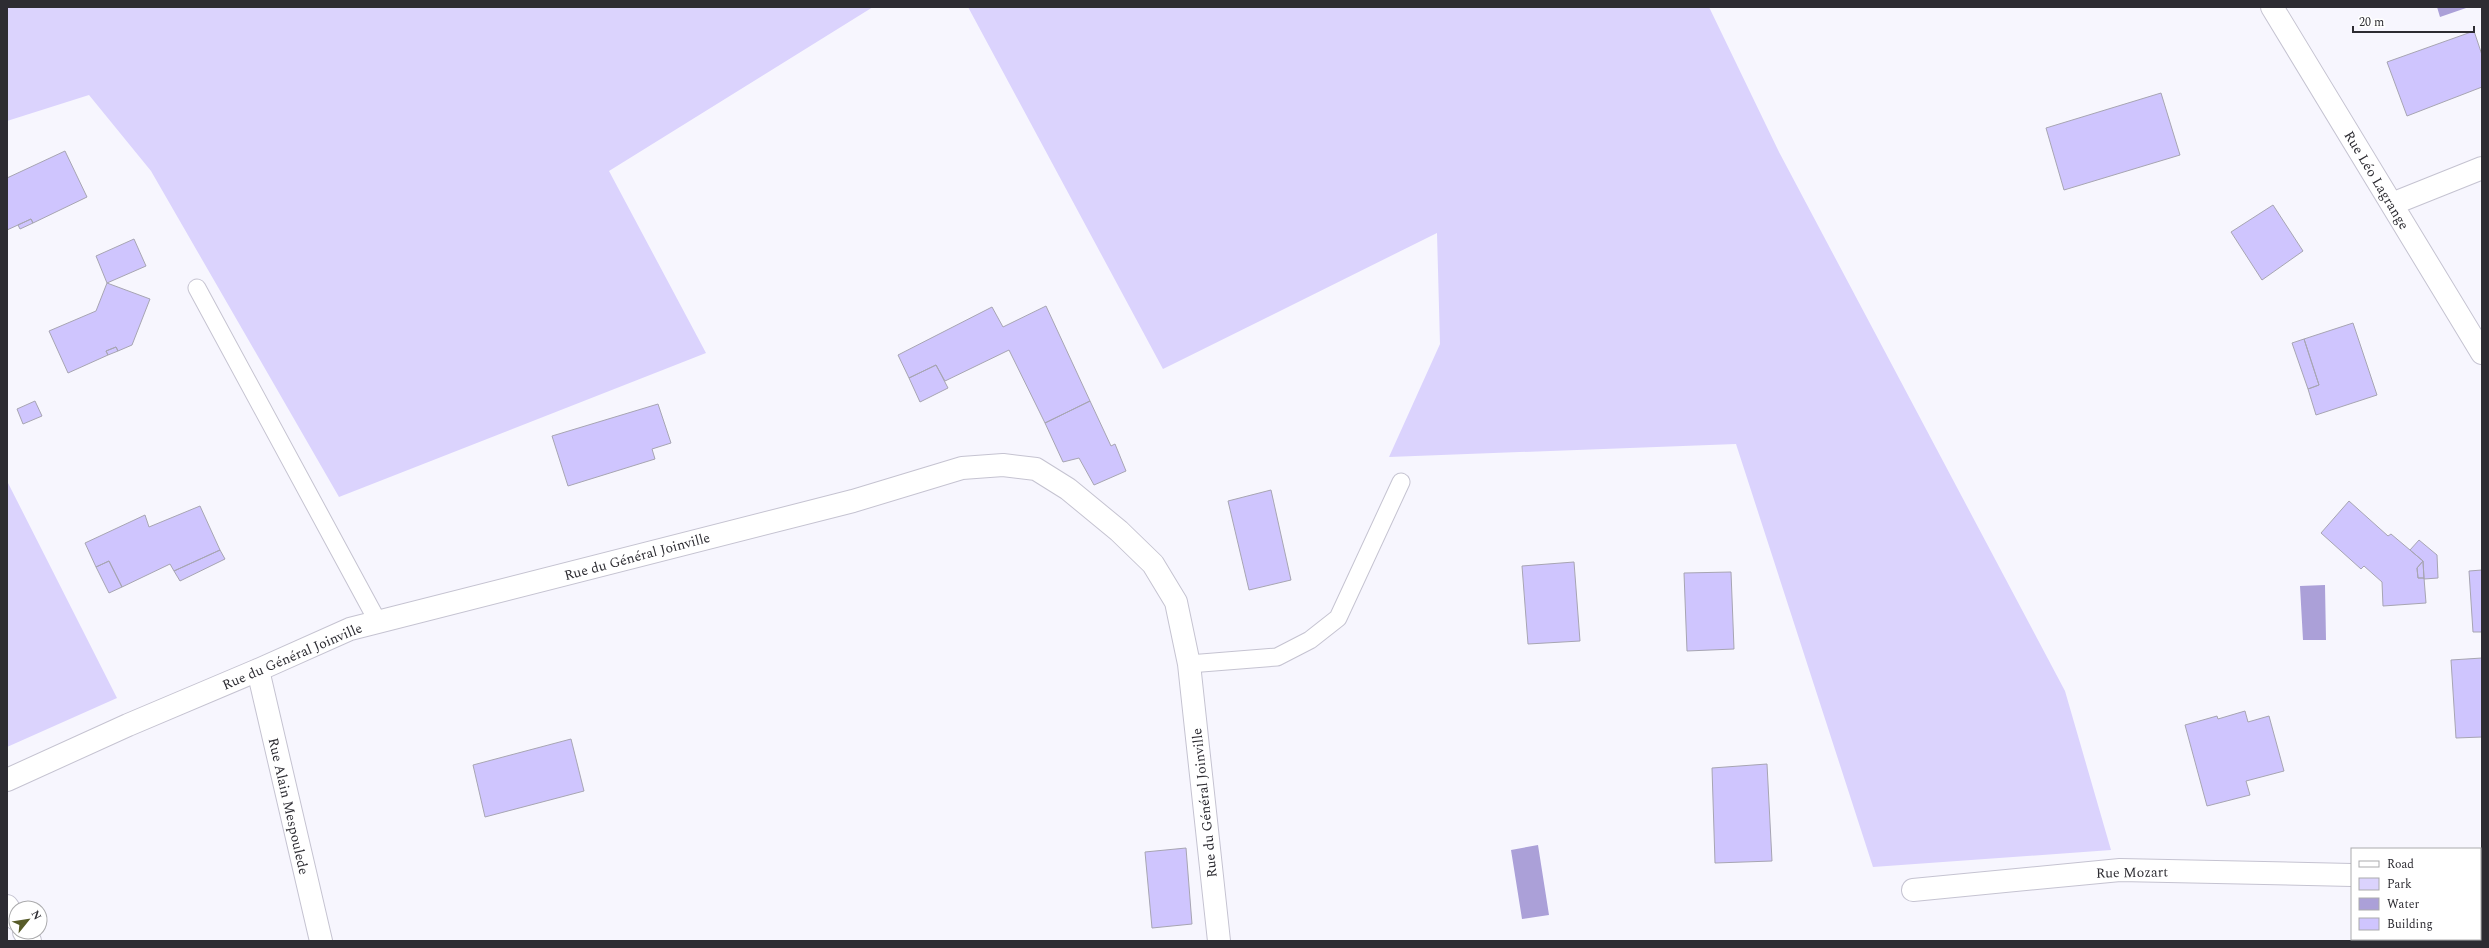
<svg xmlns="http://www.w3.org/2000/svg" width="2489" height="948" font-family="Spectral,serif">
<style>
.green{fill:#dbd3fd}
.water{fill:#aba0d8}
.building{fill:#cfc5fe;stroke:#a7a5b2}
.lines{fill:none;stroke-linecap:round;stroke-linejoin:round}
.service-casing{stroke:#c5c3d1;stroke-width:19}
.minor-casing{stroke:#c5c3d1;stroke-width:24}
.service{stroke:#fff;stroke-width:17}
.minor{stroke:#fff;stroke-width:22}
.labels{text-anchor:middle;stroke-width:3;stroke-linejoin:round;paint-order:stroke}
.street-label{font-size:14px;fill:#2d2c32;stroke:#fff}
</style>
<rect width="100%" height="100%" fill="#f7f6fe"/>
<!-- green -->
<path class="green" d="M7,7H873L609,171L706,353L339,497L151,171L89,95L7,121Z
M968,7H1709L1779,152L2065,691L2111,850L1873,867L1736,444L1389,457L1440,344L1437,233L1163,369Z
M7,481L117,698L7,747Z"/>
<!-- water -->
<path class="water" d="M2437,7H2469L2440,17Z
M2325,585L2326,640H2303L2300,586Z
M1538,845L1549,915L1522,919L1511,850Z"/>
<!-- building -->
<path class="building" d="M2474,31L2482,55V87L2407,116L2387,62Z
M2161,93L2180,155L2064,190L2046,128Z
M65,151L87,197L33,223L31,219L7,230V178Z
M2273,205L2303,251L2262,280L2231,232Z
M31,219L33,223L20,229L18,225Z
M134,239L146,266L107,283L96,256Z
M107,283L150,299L132,345L118,351L116,347L106,351L108,355L68,373L49,331L96,311Z
M1046,306L1090,401L1045,423L1009,350L945,381L936,365L909,378L898,355L992,307L1003,327Z
M2353,323L2377,395L2316,415L2308,389L2319,385L2304,339Z
M2304,339L2319,385L2308,389L2292,343Z
M116,347L118,351L108,355L106,351Z
M936,365L948,388L920,402L909,378Z
M35,401L42,416L23,424L17,409Z
M1090,401L1111,446L1115,444L1126,471L1094,485L1079,458L1063,462L1045,423Z
M658,404L671,443L652,449L655,459L568,486L552,436Z
M1271,490L1291,580L1249,590L1228,501Z
M2349,501L2388,536L2391,534L2423,561L2417,568L2418,578H2424L2426,603L2383,606L2382,582L2364,566L2361,569L2321,533Z
M200,506L220,550L174,571L170,564L122,587L109,561L96,567L85,543L145,515L149,527Z
M2419,540L2437,555L2438,578L2424,579L2423,561L2410,550Z
M220,550L225,559L180,581L174,571Z
M109,561L122,587L109,593L96,567Z
M2423,561L2424,578H2418L2417,568Z
M1574,562L1580,641L1528,644L1522,566Z
M2482,570V632H2473L2469,571Z
M1731,572L1734,649L1687,651L1684,573Z
M2482,658V737L2456,738L2451,660Z
M2245,711L2248,722L2269,716L2284,771L2246,781L2250,795L2207,806L2185,725L2217,716L2218,719Z
M571,739L584,791L485,817L473,765Z
M1767,764L1772,861L1715,863L1712,768Z
M1186,848L1192,924L1152,928L1145,852Z"/>
<g class="lines">
<defs>
<path id="service" d="M197,288L378,622
M1189,664L1277,657L1310,640L1338,618L1401,482"/>
<path id="minor" d="M2272,7L2482,353
M2392,204L2482,168
M258,670L321,941
M7,780L128,725L258,670L350,629L853,501L962,468L1003,465L1036,469L1068,489L1119,531L1153,564L1176,602L1189,664L1219,941
M2480,878H2482
M1913,890L2120,870L2352,875
M7,906L16,919
M24,932L30,941"/>
</defs>
<!-- service casing -->
<use href="#service" class="service-casing"/>
<!-- minor casing -->
<use href="#minor" class="minor-casing"/>
<!-- service -->
<use href="#service" class="service"/>
<!-- minor -->
<use href="#minor" class="minor"/>
</g>
<g class="labels">
<!-- street labels -->
<g class="street-label">
<text transform="translate(2377 180) rotate(59)" y="5">Rue Léo Lagrange</text>
<text transform="translate(637 556) rotate(-15)" y="5">Rue du Général Joinville</text>
<text transform="translate(292 656) rotate(-23)" y="5">Rue du Général Joinville</text>
<text transform="translate(1204 803) rotate(-96)" y="5">Rue du Général Joinville</text>
<text transform="translate(289 806) rotate(77)" y="5">Rue Alain Mespoulede</text>
<text transform="translate(2132 872) rotate(-1)" y="5">Rue Mozart</text>
</g>
</g>
<!-- border -->
<rect width="2489" height="948" fill="none" stroke="#2d2c32" stroke-width="16"/>
<!-- legend -->
<rect x="2351" y="848" width="130" height="92" fill="#ffffff" stroke="#ababad"/>
<rect x="2359" y="861" width="20" height="6" fill="#ffffff" stroke="#ababad"/>
<text x="2387" y="868" font-size="12" fill="#2d2c32">Road</text>
<rect x="2359" y="878" width="20" height="12" fill="#dbd3fd" stroke="#ababad"/>
<text x="2387" y="888" font-size="12" fill="#2d2c32">Park</text>
<rect x="2359" y="898" width="20" height="12" fill="#aba0d8" stroke="#ababad"/>
<text x="2387" y="908" font-size="12" fill="#2d2c32">Water</text>
<rect x="2359" y="918" width="20" height="12" fill="#cfc5fe" stroke="#ababad"/>
<text x="2387" y="928" font-size="12" fill="#2d2c32">Building</text>
<!-- north arrow -->
<g transform="translate(28 920) rotate(60)"><circle r="19" fill="#ffffff" stroke="#ababad"/>
<path d="M0-3L7 15L0 10L-7 15Z" fill="#575b29"/>
<text y="-6" font-size="11" font-weight="bold" text-anchor="middle" fill="#2d2c32">N</text>
</g>
<!-- scale -->
<path d="M2353 26v6h121v-6" fill="none" stroke="#2d2c32" stroke-width="2"/>
<text x="2359" y="26" font-size="12" fill="#2d2c32" stroke="#ffffff" stroke-width="3" paint-order="stroke">20 m</text>
</svg>
